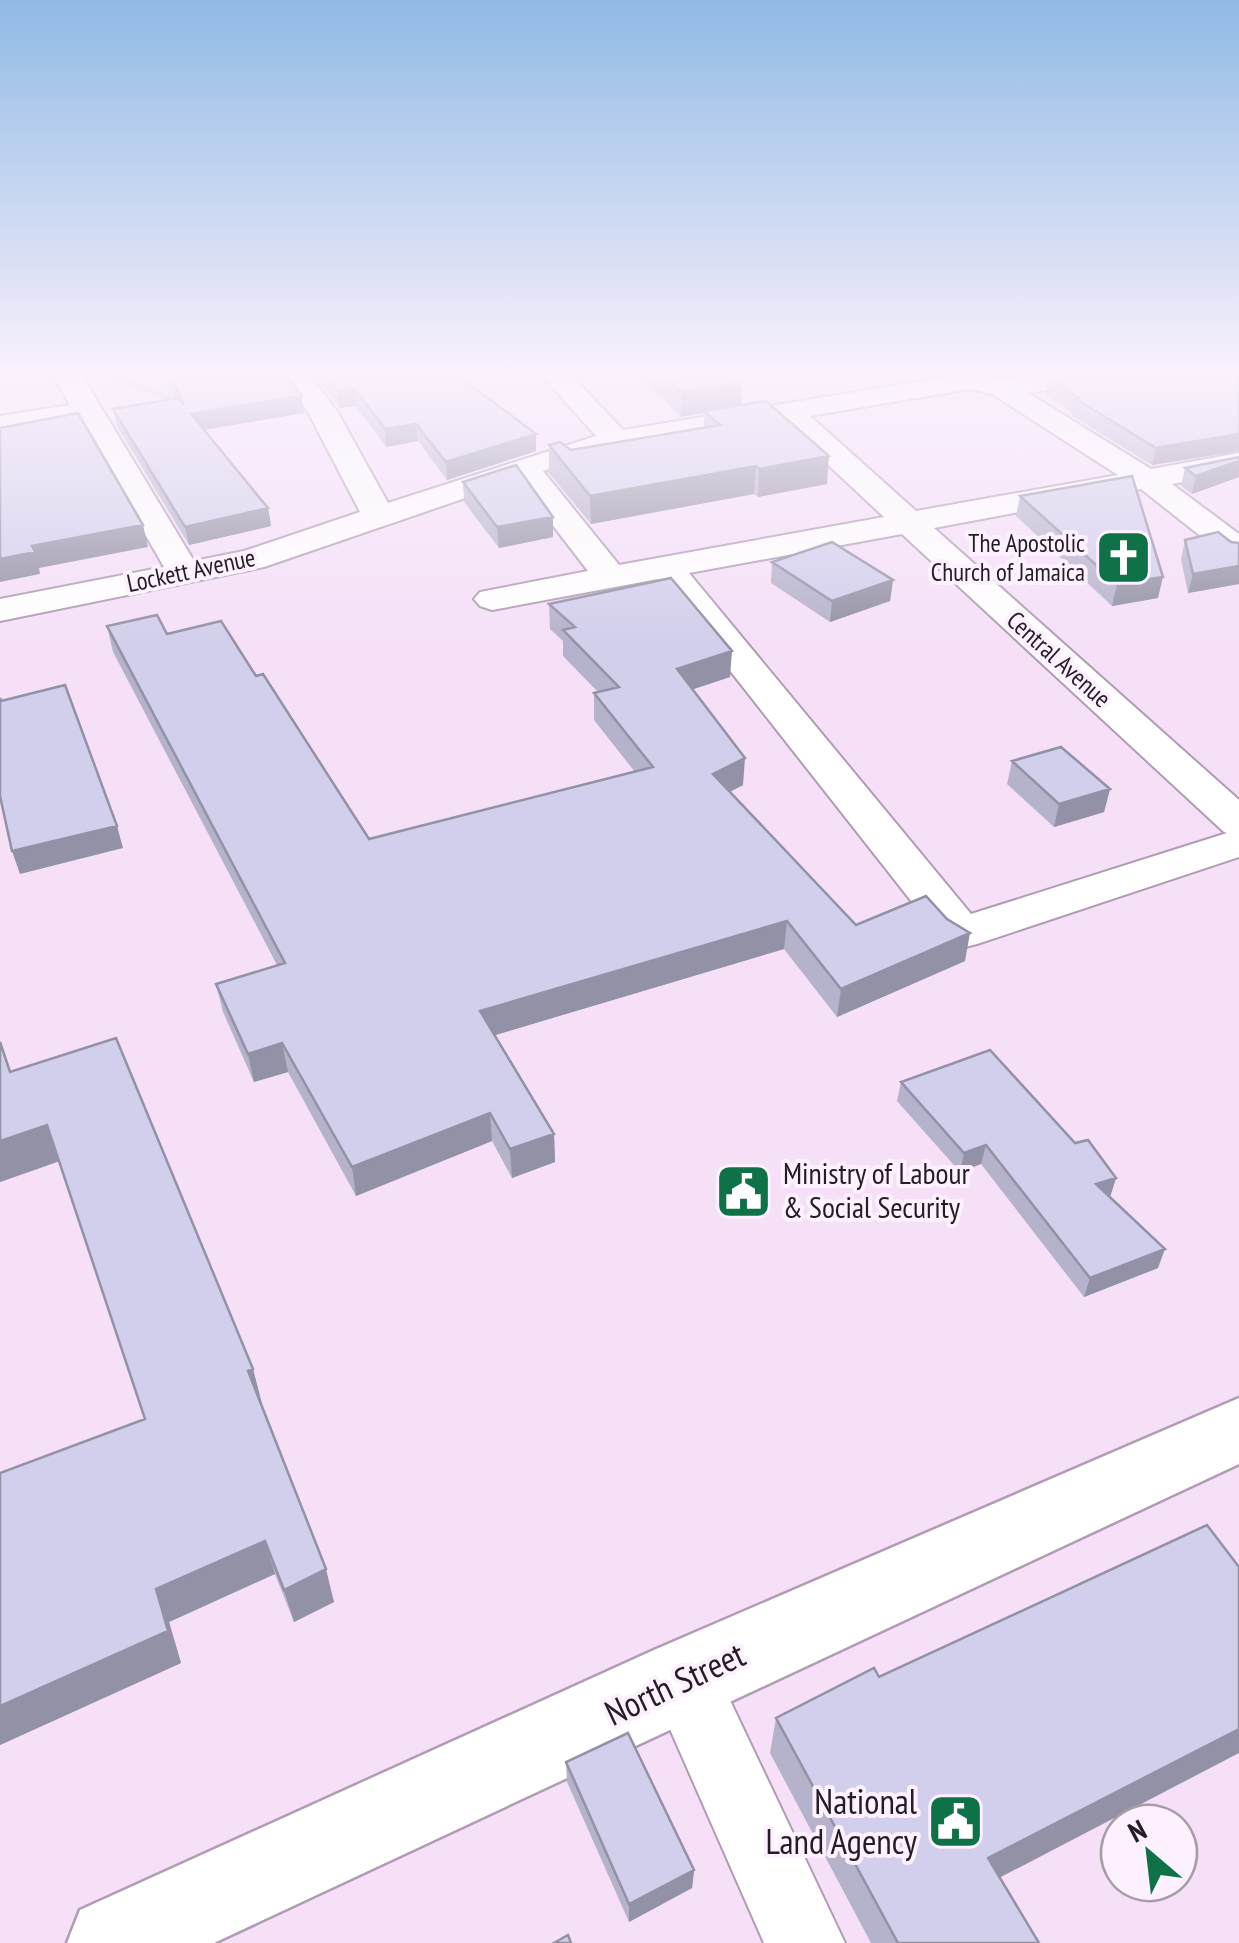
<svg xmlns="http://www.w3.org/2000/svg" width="1239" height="1943" font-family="'PT Sans Narrow',sans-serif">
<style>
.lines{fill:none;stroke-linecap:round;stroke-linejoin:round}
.stream{fill:#adc3e0;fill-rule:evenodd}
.street-casing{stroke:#b09cb3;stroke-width:4}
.secondary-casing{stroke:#b09cb3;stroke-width:5}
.street{fill:#fff;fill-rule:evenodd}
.secondary{fill:#fff;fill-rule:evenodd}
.wall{fill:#b5b2cb}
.shaded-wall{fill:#9391a5}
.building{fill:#d2cfec;stroke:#9391a5;stroke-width:2.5}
.labels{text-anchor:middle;stroke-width:8;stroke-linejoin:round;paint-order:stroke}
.far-poi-label{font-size:25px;fill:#251d26;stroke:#fdf1ff;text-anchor:end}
.far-street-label{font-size:25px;fill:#251d26;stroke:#fdf1ff}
.poi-label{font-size:30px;fill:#251d26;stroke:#fdf1ff;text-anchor:start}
.near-street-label{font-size:35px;fill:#251d26;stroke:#fdf1ff}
.near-poi-label{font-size:35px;fill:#251d26;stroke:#fdf1ff;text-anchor:end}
</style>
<rect width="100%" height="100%" fill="#f5e0f8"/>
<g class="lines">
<!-- stream -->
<path class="stream" d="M92,371H107L192,403L197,411L188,413L184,407Z"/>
<defs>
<path id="street" d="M51,371H79L194,561L244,551L360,512L308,412L278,371H306L337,411L388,503L596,436L538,371H567L623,430L970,373L1001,380L1059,371H1132L1118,379L1028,393L1151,469L1239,453V471L1172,484L1239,534V560L1227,557L1141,489L934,528L1239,800V857L977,944L961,948L945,944L658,579L492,610L480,606L474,599L480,592L588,571L518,480L264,567L0,621V599L164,567L80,421L0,434V416L70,405ZM970,389L992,394L1118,475L916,511L810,416ZM781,421L884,517L619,565L543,471L620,448ZM902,534L1224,832L1227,833L971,914L689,573Z
M683,1644L708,1654L845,1943H764L648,1679L658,1654Z"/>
<path id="secondary" d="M1239,1398V1464L214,1943H67L80,1910L654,1650Z"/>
</defs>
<!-- street casing -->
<use href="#street" class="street-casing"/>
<!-- secondary casing -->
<use href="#secondary" class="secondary-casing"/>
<!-- street -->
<use href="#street" class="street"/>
<!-- secondary -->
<use href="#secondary" class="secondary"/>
</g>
<!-- wall -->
<path class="wall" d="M163,371H283L304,413L204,430L268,508L271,526L189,545L117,426L113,409L176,399Z
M311,371H452L536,434V451L447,480L418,441L386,447L356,406L340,408Z
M634,371H728L742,383L741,405L827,484L758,497L754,494L591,524L549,473V445L571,450L704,428V413L681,417Z
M1239,371V451L1152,465L1072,416L1073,414L1045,394L1048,377Z
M1239,457V477L1192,494L1181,486L1185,468Z
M463,482L553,537L499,548L464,502Z
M1020,496L1158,598L1112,606L1016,516Z
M1185,540L1239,543V584L1188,593L1181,559Z
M772,562L893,580L890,601L830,622L771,583Z
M549,604L730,677L693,689L743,785L730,792L856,925L965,961L837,1017L784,949L495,1035L554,1134L555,1162L512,1178L492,1141L356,1196L288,1072L254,1082L223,1012L216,984L277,965L113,652L107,626L167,634L256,676L369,839L635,772L594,720V693L598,692L563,656V641L550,629Z
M1012,761L1110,789L1104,812L1054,827L1007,784Z
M11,1071L253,1369L262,1404L261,1405L334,1602L294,1622L275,1574L169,1622L181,1663L0,1745L145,1419L59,1161L0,1182Z
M901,1082L1075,1143L1116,1178L1110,1197L1158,1268L1084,1297L981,1164L960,1172L897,1101Z
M776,1718L1000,1877L1039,1943H871L770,1753Z
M566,1762L694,1870L692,1888L629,1922L567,1782Z"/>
<!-- shaded-wall -->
<path class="shaded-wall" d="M742,383L741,407L681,417L682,392Z
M355,389L356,406L340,408L338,391Z
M302,396L304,413L195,431L191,414Z
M416,424L418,441L386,447L385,429Z
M536,434V451L447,480L446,462Z
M1239,434V451L1152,465L1156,448Z
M829,456L827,484L758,497L759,469Z
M1239,461V477L1192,494L1196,476Z
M756,466L754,494L591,524L590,496Z
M268,508L271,526L189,545L185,527Z
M553,517V537L499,548L497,527Z
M143,525L148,547L39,568L40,574L0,582V559L32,546Z
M1239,566V584L1188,593L1193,574Z
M1163,577L1158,598L1112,606L1117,584Z
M893,580L890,601L830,622L832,601Z
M732,651L730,677L676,695L677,669Z
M745,758L743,785L712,801L713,774Z
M1110,789L1104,812L1054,827L1059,804Z
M117,826L123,848L20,874L12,851Z
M787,921L784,949L482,1039L480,1011Z
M970,933L965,961L837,1017L841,989Z
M282,1043L288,1072L254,1082L248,1054Z
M490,1113L492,1141L356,1196L352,1167Z
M47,1125L60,1161L0,1182V1141Z
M554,1134L555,1162L512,1178L510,1149Z
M986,1145L981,1164L960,1172L964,1153Z
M1116,1178L1110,1197L1096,1184Z
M1165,1249L1158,1268L1084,1297L1090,1278Z
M253,1369L262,1404L257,1406L248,1371Z
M265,1541L275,1574L169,1622L181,1663L0,1745V1706L156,1589Z
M326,1569L334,1602L294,1622L284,1590Z
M1239,1729V1753L974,1891L988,1858Z
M694,1870L692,1888L629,1922V1904Z"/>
<!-- building -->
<path class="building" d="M168,371H283L302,396L191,414L268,508L185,527L113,409L179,398L184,405Z
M322,371H452L536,434L446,462L416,424L385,429L355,389L338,391Z
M659,371H728L742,383L682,392Z
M1089,371H1239V434L1156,448L1076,399L1079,398L1048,377Z
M766,401L829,456L759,469L756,466L590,496L549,445L560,442L571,450L720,425L704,411Z
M78,413L143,525L32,546L35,552L0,559V428Z
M1239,457V461L1196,476L1185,468Z
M516,465L553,517L497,527L463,482Z
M1132,476L1163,577L1117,584L1020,496Z
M1218,532L1231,542L1239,543V566L1193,574L1185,540Z
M832,542L893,580L832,601L772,562Z
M671,578L732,651L677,669L745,758L713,774L856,925L926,896L947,919L970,933L841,989L787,921L480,1011L554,1134L510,1149L490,1113L352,1167L282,1043L248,1054L216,984L285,963L107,626L157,615L167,634L221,621L256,676L263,674L369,839L653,767L594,693L619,687L563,630L575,627L549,604Z
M65,685L117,826L12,851L0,796V698L1,701Z
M1061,747L1110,789L1059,804L1012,761Z
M116,1038L253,1369L248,1371L326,1569L284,1590L265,1541L156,1589L168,1631L0,1706V1473L145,1419L47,1125L0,1141V1042L10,1072Z
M990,1050L1075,1143L1088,1140L1116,1178L1096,1184L1165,1249L1090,1278L986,1145L964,1153L901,1082Z
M1207,1525L1239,1567V1729L988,1858L1039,1943H898L776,1718L874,1668L879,1677Z
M628,1733L694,1870L629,1904L566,1762Z
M568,1935L571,1943H554Z"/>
<!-- sky -->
<linearGradient id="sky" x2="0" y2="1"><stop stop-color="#90bae5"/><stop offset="0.58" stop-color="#faf1fc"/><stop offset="1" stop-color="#faf1fc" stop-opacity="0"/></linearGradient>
<rect width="1239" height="643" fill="url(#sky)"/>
<!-- icons -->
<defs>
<symbol id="church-square" viewBox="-11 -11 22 22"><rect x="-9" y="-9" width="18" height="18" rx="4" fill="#0f7147" stroke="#fdf1ff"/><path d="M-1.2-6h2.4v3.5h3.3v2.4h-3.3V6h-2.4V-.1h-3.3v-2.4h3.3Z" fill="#fff"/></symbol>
<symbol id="civic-square" viewBox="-11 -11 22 22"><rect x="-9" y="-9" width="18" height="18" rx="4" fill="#0f7147" stroke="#fdf1ff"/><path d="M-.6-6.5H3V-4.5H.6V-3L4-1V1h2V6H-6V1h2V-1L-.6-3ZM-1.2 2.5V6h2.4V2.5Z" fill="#fff"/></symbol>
</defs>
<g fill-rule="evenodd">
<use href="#church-square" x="1092" y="526" width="63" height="63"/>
<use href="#civic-square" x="712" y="1160" width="63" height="63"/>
<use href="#civic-square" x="924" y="1790" width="63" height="63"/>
</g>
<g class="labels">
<!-- far-poi labels -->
<g class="far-poi-label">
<text x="1085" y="552">The Apostolic<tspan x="1085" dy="29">Church of Jamaica</tspan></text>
</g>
<!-- far-street labels -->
<g class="far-street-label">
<text transform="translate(191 570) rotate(-12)" y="9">Lockett Avenue</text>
<text transform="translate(1059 659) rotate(42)" y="9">Central Avenue</text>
</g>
<!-- poi labels -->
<g class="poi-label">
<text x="783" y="1184">Ministry of Labour<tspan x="783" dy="34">&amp; Social Security</tspan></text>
</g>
<!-- near-street labels -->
<g class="near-street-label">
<text transform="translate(675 1684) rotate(-25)" y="12">North Street</text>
</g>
<!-- near-poi labels -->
<g class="near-poi-label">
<text x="917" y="1814">National<tspan x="917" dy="40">Land Agency</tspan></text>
</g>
</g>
<!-- north arrow -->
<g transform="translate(1149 1853) rotate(332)"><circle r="48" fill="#fdf1ff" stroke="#a79ca8" stroke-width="2.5"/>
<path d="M0-8L18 38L0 25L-18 38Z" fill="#0f7147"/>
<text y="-15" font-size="28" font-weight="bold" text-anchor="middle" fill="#251d26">N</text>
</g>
</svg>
